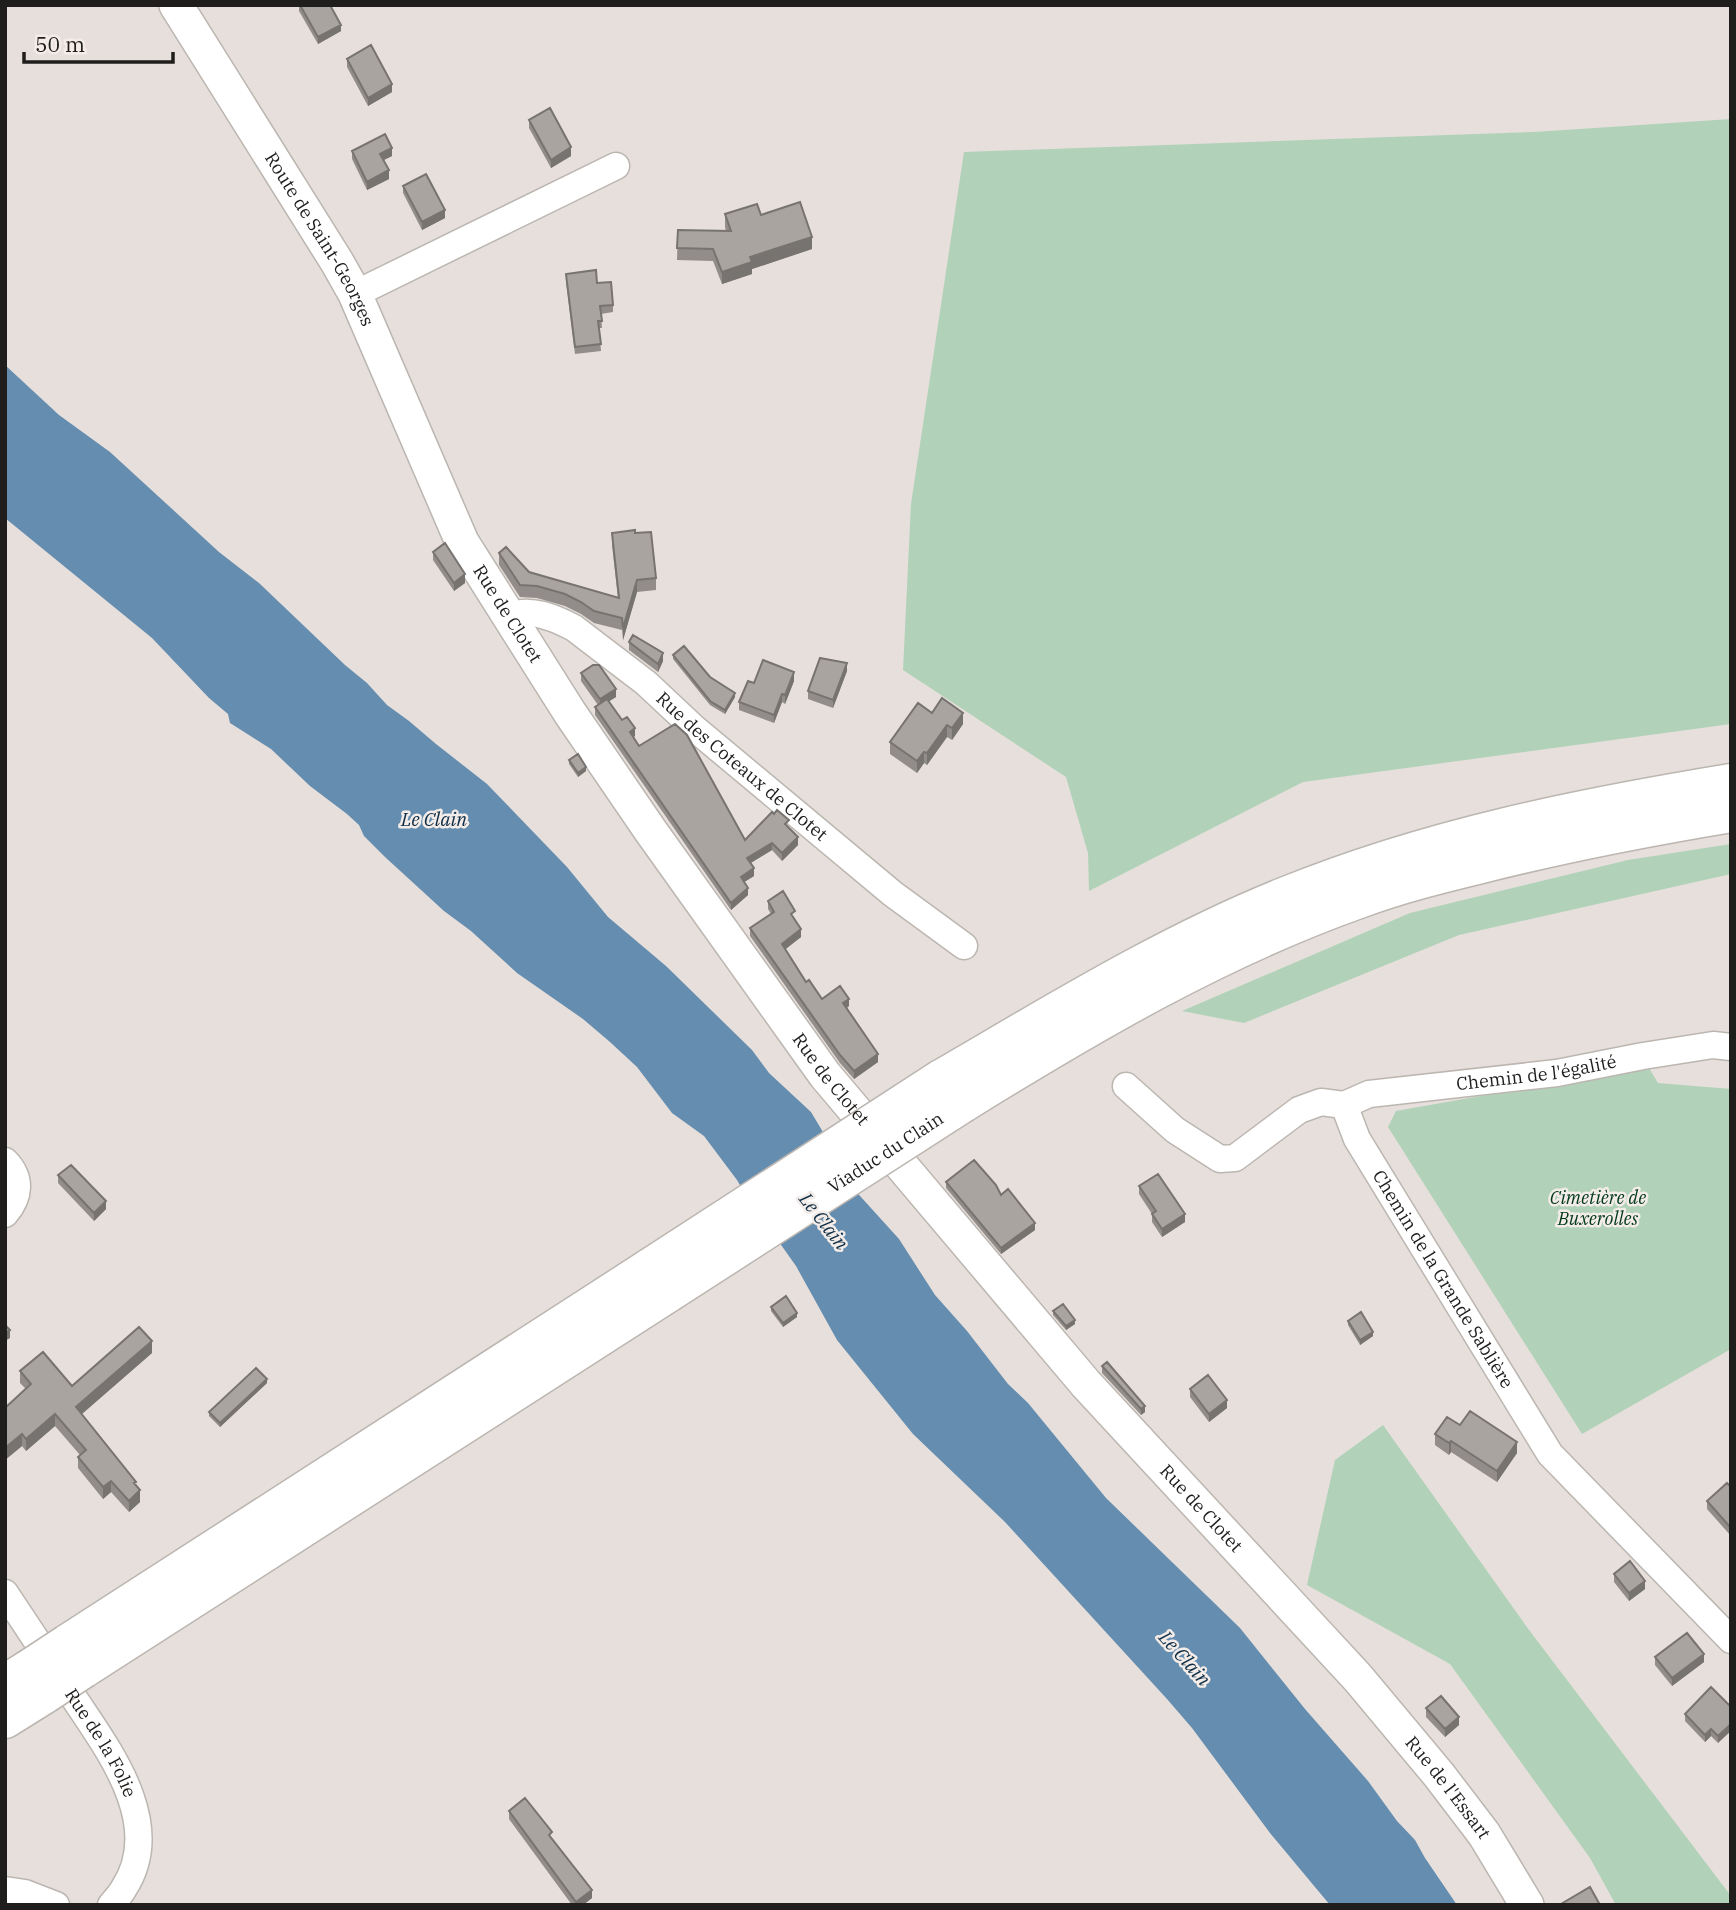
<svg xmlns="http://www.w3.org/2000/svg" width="1736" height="1910" font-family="'IBM Plex Serif',serif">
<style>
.green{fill:#b1d2b8}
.water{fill:#658daf}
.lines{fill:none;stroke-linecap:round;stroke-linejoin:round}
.minor-casing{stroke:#bcb6b1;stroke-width:29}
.major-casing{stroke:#bcb6b1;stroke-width:36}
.highway-casing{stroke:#bcb6b1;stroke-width:41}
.minor{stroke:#fff;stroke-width:26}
.major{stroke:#fff;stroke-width:33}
.highway{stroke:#fff;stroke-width:38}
.highway-bridge-casing{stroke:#bcb6b1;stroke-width:41;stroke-linecap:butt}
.highway-bridge{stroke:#fff;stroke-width:38}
.wall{fill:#928d8a}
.shaded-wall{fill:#777370}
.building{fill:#aaa4a0;stroke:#777370;stroke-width:2}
.labels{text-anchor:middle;stroke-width:5;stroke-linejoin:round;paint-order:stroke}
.street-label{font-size:18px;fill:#201e1d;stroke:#f3ece8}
.park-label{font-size:18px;font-style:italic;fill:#013919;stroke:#f3ece8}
.water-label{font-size:19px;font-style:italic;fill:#0d2d46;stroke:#f3ece8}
</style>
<rect width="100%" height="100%" fill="#e6dfdb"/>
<!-- green -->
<path class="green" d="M1731,119V724L1303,782L1089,891L1088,853L1066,777L903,670L911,504L964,152L1534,132Z
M1731,844V874L1459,935L1244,1023L1182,1011L1410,913L1628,860Z
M1646,1063L1658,1083L1731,1089V1349L1582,1434L1388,1127L1396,1111L1549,1084Z
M1383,1425L1529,1630L1731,1896V1905H1616L1590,1858L1450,1664L1307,1585L1335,1460Z"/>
<!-- water -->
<path class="water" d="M5,365L59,415L110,452L219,552L259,583L345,665L367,683L387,705L409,721L436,744L487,784L567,867L608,917L666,966L752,1050L769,1073L811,1112L842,1164L851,1186L899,1239L935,1295L967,1331L1008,1384L1028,1403L1106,1498L1240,1628L1305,1709L1368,1781L1397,1821L1415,1840L1425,1858L1457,1905H1330L1270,1833L1192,1728L1167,1699L1005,1522L913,1434L837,1340L796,1266L747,1197L737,1180L704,1136L672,1113L637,1067L610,1042L583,1019L517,973L471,931L444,911L385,857L364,836L359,825L347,814L310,786L271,749L230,723L228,714L209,698L152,638L5,518Z"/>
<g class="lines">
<defs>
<g id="minor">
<path d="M355,294L616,166"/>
<path id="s1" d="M510,616C530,607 555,618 574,628L646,683L694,728L893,894L964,946"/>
<path id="s2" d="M1126,1086L1175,1130L1220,1159L1235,1158L1299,1110L1321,1102L1344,1105L1357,1139L1550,1454L1731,1640"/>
<path id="s3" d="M1344,1105L1369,1094L1557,1073L1643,1056L1713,1045L1731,1047"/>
<path d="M5,1161C22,1178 20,1197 5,1214"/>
<path id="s4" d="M5,1593C29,1629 53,1665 76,1701C110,1752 165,1825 124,1888C121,1894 116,1899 111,1905"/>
<path d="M5,1890L25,1893L56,1905"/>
</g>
<g id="major">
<path id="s5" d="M176,5L337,262L355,294L462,542L570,713L650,830L825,1075L1086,1384L1358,1678L1439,1775L1484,1834L1527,1905"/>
</g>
<path id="highway" d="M941,1079C1053,1014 1166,944 1286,896C1429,838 1579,808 1731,783
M963,1103C1089,1025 1218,949 1359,899C1399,884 1440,874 1481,864C1564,843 1647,827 1731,813
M67,1644L651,1267
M83,1669L668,1293
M5,1684L29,1669
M5,1719L45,1694"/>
</defs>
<!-- minor casing -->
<use href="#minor" class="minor-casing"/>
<!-- major casing -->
<use href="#major" class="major-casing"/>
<!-- highway casing -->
<use href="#highway" class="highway-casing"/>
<!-- minor -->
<use href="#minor" class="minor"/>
<!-- major -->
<use href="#major" class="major"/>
<!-- highway -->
<use href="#highway" class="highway"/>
<defs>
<g id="highway-bridge">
<path d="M651,1267L941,1079"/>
<path id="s6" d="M668,1293L963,1103"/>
<path d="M29,1669L67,1644"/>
<path d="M45,1694L83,1669"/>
</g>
</defs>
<!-- highway-bridge casing -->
<use href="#highway-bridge" class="highway-bridge-casing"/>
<!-- highway-bridge -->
<use href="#highway-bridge" class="highway-bridge"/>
</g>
<!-- wall -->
<path class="wall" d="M299,5H330L341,31L318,44L299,11Z
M347,59L392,92L368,106L347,67Z
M529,120L571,156L551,168L529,128Z
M352,151L392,156L383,160L389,179L367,190L352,159Z
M403,186L445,218L422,230L403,193Z
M725,214L761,215L812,249L752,269V274L722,284L713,261L677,260L678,230L726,231L725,227Z
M566,274L597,283L613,305V312L601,314L602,328H599L601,351L575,354L566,282Z
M612,533L656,578V590L637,592L623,640L622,630L594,623L581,614L565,606L537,598L520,597L499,565V553L529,572L618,598L612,545Z
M433,552L465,583L454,591L433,560Z
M629,642L663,661L658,672L629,650Z
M673,655L710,677L735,697L725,714L710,705L673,659Z
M847,671L833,708L808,699V691Z
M581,673L616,697L609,701L622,720L635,736L633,737L639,746L745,840L789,828L798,845L782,861L772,850L751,863L754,876L744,882L748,895L731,910L595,715V707L598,705L581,681Z
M794,681L785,704L782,702L774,723L739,710V702L754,683Z
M932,713L963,724L952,740L947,737L927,765L924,763L917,773L890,754V742Z
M569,760L586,771L578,777L569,764Z
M768,901L795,919L801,937L785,949L806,982L822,999L849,1006L847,1008L878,1062L854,1079L840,1063L750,936V928L771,914L768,909Z
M58,1175L106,1209L94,1221L58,1183Z
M946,1182L1001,1195L1035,1230L1001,1254L946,1188Z
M1139,1186L1185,1222L1162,1237L1152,1222V1214L1139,1194Z
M771,1307L797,1317L783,1327L771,1311Z
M1053,1311L1075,1324L1066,1330L1053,1315Z
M1348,1321L1373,1336L1360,1345L1348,1325Z
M152,1353L82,1414L136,1486L140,1502L129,1512L111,1492L103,1499L78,1468V1457L80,1455L55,1426L26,1451L22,1446L5,1460L26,1389L20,1383V1371L72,1386Z
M1102,1366L1145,1412L1141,1415L1102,1373Z
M267,1383L220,1427L209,1416V1412Z
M1190,1389L1227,1408L1209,1422L1190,1397Z
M1460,1425L1517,1453L1497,1482L1451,1452L1449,1455L1435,1445V1434Z
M1731,1487V1536L1707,1509V1501Z
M1614,1574L1645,1589L1629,1601L1614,1582Z
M1655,1657L1704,1662L1672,1686L1655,1665Z
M1731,1707L1718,1743L1711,1736L1705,1742L1685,1721V1714Z
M1426,1708L1459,1725L1445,1737L1426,1717Z
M509,1811L592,1898L583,1905H572L509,1819Z"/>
<!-- shaded-wall -->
<path class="shaded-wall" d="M341,25V31L318,44V37Z
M392,84V92L368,106V98Z
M571,147V156L551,168V160Z
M392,148V156L380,162V154Z
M389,170V179L367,190V182Z
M445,210V218L422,230V222Z
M812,237V249L752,269V274L722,284V272L750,257Z
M465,574V583L454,591V583Z
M637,580V592L623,640V628Z
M663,653V661L658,672V664Z
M847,663V671L833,708V700Z
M794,672V681L785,704V695Z
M616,689V697L600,707V699Z
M735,693V697L725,714V710Z
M782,694V702L774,723V715Z
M963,713V724L952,740V728Z
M947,725V737L927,765V753Z
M635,728V736L630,740V732Z
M924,752V763L917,773V761Z
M586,767V771L578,777V773Z
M798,837V845L782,861V853Z
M772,843V850L747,865V858Z
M754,868V876L741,884V877Z
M748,888V895L731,910V903Z
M801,929V937L782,952V944Z
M849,999V1006L843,1010V1003Z
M878,1054V1062L854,1079V1071Z
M106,1201V1209L94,1221V1213Z
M1185,1214V1222L1162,1237V1229Z
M1035,1223V1230L1001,1254V1248Z
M797,1313V1317L783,1327V1323Z
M1075,1320V1324L1066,1330V1326Z
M10,1330V1338L5,1341V1333Z
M1373,1332V1336L1360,1345V1340Z
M152,1341V1353L76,1419V1407Z
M267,1379V1383L220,1427V1423Z
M1227,1400V1408L1209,1422V1414Z
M1145,1406V1412L1141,1415V1409Z
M55,1414V1426L26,1451V1439Z
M22,1434V1446L5,1460V1448Z
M1451,1441V1452L1449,1455V1443Z
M1517,1442V1453L1497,1482V1471Z
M111,1481V1492L103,1499V1487Z
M140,1490V1502L129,1512V1501Z
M1645,1581V1589L1629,1601V1593Z
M1704,1654V1662L1672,1686V1678Z
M1459,1717V1725L1445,1737V1729Z
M1731,1724V1731L1718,1743V1736Z
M1711,1729V1736L1705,1742V1735Z
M592,1890V1898L583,1905H576V1902Z"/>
<!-- building -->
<path class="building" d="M300,5H330L341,25L318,37Z
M371,45L392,84L368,98L347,59Z
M550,108L571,147L551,160L529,120Z
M385,134L392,148L380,154L389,170L367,182L352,151Z
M426,174L445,210L422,222L403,186Z
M800,202L812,237L750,257L752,262L722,272L713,249L677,248L678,230L731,231L725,214L757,204L761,215Z
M596,270L597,283L611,282L613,305L600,306L602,321H598L601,344L575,347L566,274Z
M635,530V533L651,532L656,578L637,580L623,628L622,618L594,611L581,602L565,594L537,586L520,585L499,553L506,547L529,572L619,598L612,533Z
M445,543L465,574L454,583L433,552Z
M633,635L663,653L658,664L629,642Z
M684,646L710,677L735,693L725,710L710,701L673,655Z
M820,658L847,663L833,700L808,691Z
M763,660L794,672L785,695L782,694L774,715L739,702L748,681L754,683Z
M593,665H599L616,689L600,699L581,673Z
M942,698L963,713L952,728L947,725L927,753L924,752L917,761L890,742L918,703L932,713Z
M607,699L622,720L627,717L635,728L630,732L639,746L675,724L687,735L745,840L772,812L774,814L777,810L789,820L785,824L798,837L782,853L772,843L747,858L754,868L741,877L748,888L731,903L595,707Z
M578,754L586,767L578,773L569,760Z
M783,891L795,911L791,914L801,929L782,944L806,982L809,980L822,999L840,986L849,999L843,1003L878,1054L854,1071L840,1055L750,928L774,912L768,901Z
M974,1160L996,1185L1001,1195L1008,1189L1035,1223L1001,1248L946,1182Z
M71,1165L106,1201L94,1213L58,1175Z
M1158,1174L1185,1214L1162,1229L1152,1214L1156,1211L1139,1186Z
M786,1296L797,1313L783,1323L771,1307Z
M1063,1304L1075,1320L1066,1326L1053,1311Z
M1361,1312L1373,1332L1360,1340L1348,1321Z
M5,1325L10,1330L5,1333Z
M139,1327L152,1341L76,1407L136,1482L134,1483L140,1490L129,1501L111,1481L103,1487L78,1457L86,1450L55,1414L26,1439L22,1434L5,1448V1408L31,1384L20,1371L43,1352L72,1386Z
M1107,1362L1145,1406L1141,1409L1102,1366Z
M256,1368L267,1379L220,1423L209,1412Z
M1208,1375L1227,1400L1209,1414L1190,1389Z
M1470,1411L1517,1442L1497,1471L1451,1441L1449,1443L1435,1434L1447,1417L1460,1425Z
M1727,1483L1731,1487V1528L1707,1501Z
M1630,1561L1645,1581L1629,1593L1614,1574Z
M1687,1633L1704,1654L1672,1678L1655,1657Z
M1711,1687L1731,1707V1724L1718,1736L1711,1729L1705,1735L1685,1714Z
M1441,1696L1459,1717L1445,1729L1426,1708Z
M525,1798L552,1832L549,1835L592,1890L576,1902L509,1811Z
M1590,1887L1600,1905H1561V1904Z"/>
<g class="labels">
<!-- street labels -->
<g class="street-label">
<text dy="6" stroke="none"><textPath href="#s5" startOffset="275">Route de Saint-Georges</textPath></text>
<text dy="6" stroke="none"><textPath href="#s5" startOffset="695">Rue de Clotet</textPath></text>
<text dy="6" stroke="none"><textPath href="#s1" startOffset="285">Rue des Coteaux de Clotet</textPath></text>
<text dy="6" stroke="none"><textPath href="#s3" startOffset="196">Chemin de l'égalité</textPath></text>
<text dy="6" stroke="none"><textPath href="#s5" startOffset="1262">Rue de Clotet</textPath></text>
<text dy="6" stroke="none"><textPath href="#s6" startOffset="259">Viaduc du Clain</textPath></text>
<text dy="6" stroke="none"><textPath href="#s2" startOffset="462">Chemin de la Grande Sablière</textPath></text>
<text dy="6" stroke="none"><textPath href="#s5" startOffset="1829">Rue de Clotet</textPath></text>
<text dy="6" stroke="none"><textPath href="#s4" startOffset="178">Rue de la Folie</textPath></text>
<text dy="6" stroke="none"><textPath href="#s5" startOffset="2202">Rue de l'Essart</textPath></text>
</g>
<!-- park labels -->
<g class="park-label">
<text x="1598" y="1204">Cimetière de<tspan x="1598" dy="21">Buxerolles</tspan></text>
</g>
<!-- water labels -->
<g class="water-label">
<text x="434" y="826">Le Clain</text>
<text transform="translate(824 1221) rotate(52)" y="7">Le Clain</text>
<text transform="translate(1185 1658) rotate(48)" y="7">Le Clain</text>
</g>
</g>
<!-- border -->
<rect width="1736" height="1910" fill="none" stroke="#201e1d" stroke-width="14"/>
<!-- scale -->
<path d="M24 52v10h149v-10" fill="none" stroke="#201e1d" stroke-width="3.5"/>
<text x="35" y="52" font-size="21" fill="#201e1d" stroke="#f3ece8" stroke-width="5" paint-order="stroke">50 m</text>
</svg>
